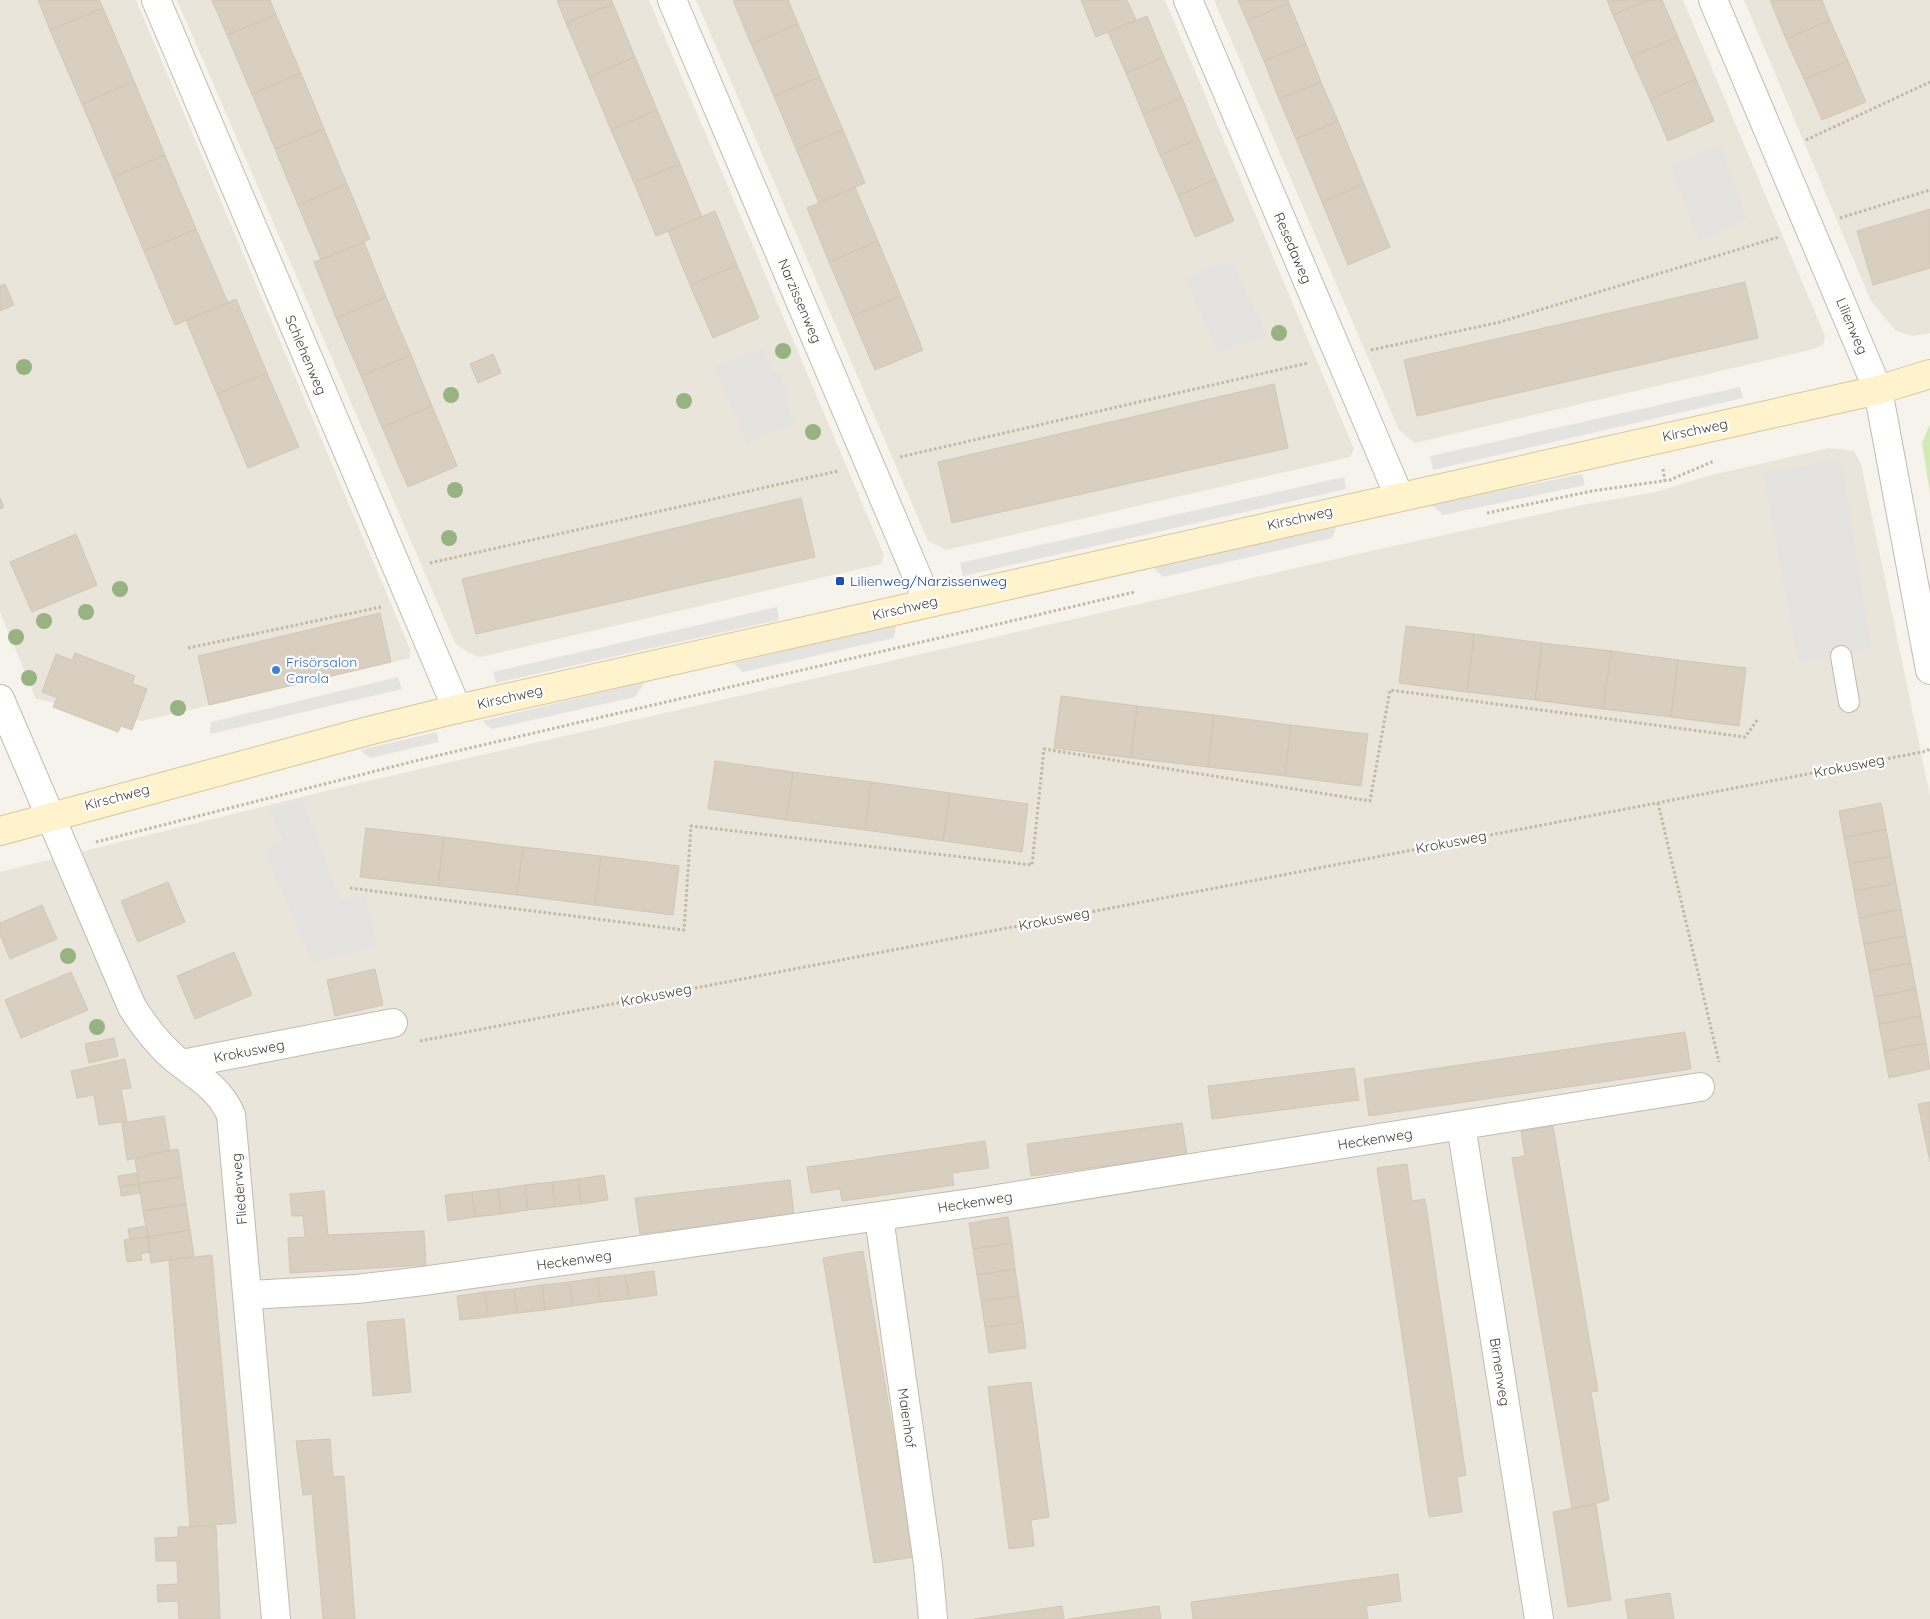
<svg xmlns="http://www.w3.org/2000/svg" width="1930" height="1619" font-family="Quicksand,sans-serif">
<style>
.residential{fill:#eae5da}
.green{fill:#d2eab5}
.parking{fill:#e5e3e0}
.building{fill:#d8cfc1;stroke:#d3c7b4}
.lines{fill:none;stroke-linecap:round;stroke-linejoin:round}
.lane-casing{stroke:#c2bbae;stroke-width:22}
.street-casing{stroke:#c2bbae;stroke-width:30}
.secondary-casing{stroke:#d6c79b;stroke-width:30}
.path{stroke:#c4b79f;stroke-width:3;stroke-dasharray:2.5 2.5;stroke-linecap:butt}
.lane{stroke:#fff;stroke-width:20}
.street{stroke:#fff;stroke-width:28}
.secondary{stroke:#fff3cd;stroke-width:28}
.tree{fill:#97b381}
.transit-dot{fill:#1a4fb4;stroke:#fff;stroke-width:2}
.shop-dot{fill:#3f7fe0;stroke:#fff;stroke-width:2}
.labels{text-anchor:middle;stroke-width:4.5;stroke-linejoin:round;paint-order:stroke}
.street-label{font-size:14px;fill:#4b4439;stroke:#fff}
.transit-label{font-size:14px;fill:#164399;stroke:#fff;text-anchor:start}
.shop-label{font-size:14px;fill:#366cbe;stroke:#fff;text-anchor:start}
</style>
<rect width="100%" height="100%" fill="#f6f3ec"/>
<!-- residential -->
<path class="residential" d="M0,0H136L410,649V658L142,721L36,699L0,612Z
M177,0H649L884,555L881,564L480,657L469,653L455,643Z
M696,0H1165L1354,449L1350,457L946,550L928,541Z
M1214,0H1683L1825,336L1823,345L1810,350L1415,443L1399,430Z
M1744,0H1930V333L1913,336L1895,330L1871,301Z
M1829,448L1854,451L1861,464L1930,796V1619H0V872L342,787L1366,552L1587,504L1656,492L1707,476Z"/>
<!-- green -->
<path class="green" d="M1930,424V494L1922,443Z"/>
<!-- parking -->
<path class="parking" d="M1720,145L1747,219L1699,242L1670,164Z
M1231,259L1267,336L1219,354L1185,278Z
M763,346L774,372L780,375L787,390L784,398L795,423L747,444L714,367Z
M1740,387L1743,398L1433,470L1430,456Z
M1841,459L1872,651L1798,662L1763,472Z
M1582,474L1585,485L1443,515L1432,505Z
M1344,477L1346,489L963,576L960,563Z
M1337,525L1332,538L1163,577L1153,568Z
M777,607L779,620L496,683L493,672Z
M896,625L894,638L743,672L733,663Z
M398,677L402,689L210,734L211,722Z
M645,682L635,697L492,729L482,721Z
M437,732L438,742L370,758L360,750Z
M302,799L340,899L366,895L377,947L313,963L263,849L283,840L269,810Z"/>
<!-- building -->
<path class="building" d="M38,0H99L103,8L50,30Z
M212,0H270L276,15L227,35Z
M557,0H611L613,4L566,23Z
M733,0H788L798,24L751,44Z
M1081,0H1127L1136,20L1096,37Z
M1238,0H1288L1289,3L1247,21Z
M1607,0H1647L1613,15Z
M1647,0H1662L1678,37L1631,57L1613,15Z
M1770,0H1822L1830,20L1786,39Z
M1289,3L1306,44L1264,61L1247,21Z
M613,4L635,57L589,77L566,23Z
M103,8L134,81L82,104L50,30Z
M276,15L301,73L252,94L227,35Z
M1147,16L1164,57L1126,73L1108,32Z
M1830,20L1848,61L1804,79L1786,39Z
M798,24L820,77L774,96L751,44Z
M1678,37L1696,79L1650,99L1631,57Z
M1306,44L1321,82L1279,99L1264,61Z
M635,57L657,110L611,130L589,77Z
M1164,57L1182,98L1143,114L1126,73Z
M1848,61L1866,102L1822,120L1804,79Z
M301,73L324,129L275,149L252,94Z
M820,77L843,130L796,149L774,96Z
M1696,79L1714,121L1668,141L1650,99Z
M134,81L165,155L113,177L82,104Z
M1321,82L1338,121L1296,139L1279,99Z
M1182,98L1199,139L1160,155L1143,114Z
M657,110L680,164L634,183L611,130Z
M1338,121L1364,184L1322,202L1296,139Z
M324,129L347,184L298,205L275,149Z
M843,130L865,183L819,203L796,149Z
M1199,139L1216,179L1178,196L1160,155Z
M165,155L196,229L144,251L113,177Z
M680,164L702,217L656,236L634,183Z
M1216,179L1234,221L1195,237L1178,196Z
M347,184L370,239L321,260L298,205Z
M1364,184L1390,247L1348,265L1322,202Z
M855,187L878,241L829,262L807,208Z
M1930,209V268L1873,285L1857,231Z
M715,211L737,265L690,285L668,231Z
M196,229L228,303L175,325L144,251Z
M878,241L901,296L852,316L829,262Z
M364,242L386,297L336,318L314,262Z
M737,265L759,318L713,338L690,285Z
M1745,282L1758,338L1417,416L1404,360Z
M5,284L14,305L0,311V286Z
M901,296L923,350L875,370L852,316Z
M386,297L411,355L361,376L336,318Z
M236,299L267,373L217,394L186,320Z
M493,354L501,373L478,383L470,364Z
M411,355L432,406L382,427L361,376Z
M267,373L299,447L248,468L217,394Z
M1274,384L1288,448L952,523L938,462Z
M432,406L457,466L408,487L382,427Z
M0,498L4,507L0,509Z
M801,498L815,557L476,634L462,579Z
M76,534L97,585L32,612L10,562Z
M380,613L391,662L209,705L198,656Z
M1406,626L1474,634L1467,692L1399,683Z
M1474,634L1542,643L1535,700L1467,692Z
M1542,643L1611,651L1603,709L1535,700Z
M1611,651L1678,660L1671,717L1603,709Z
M75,653L135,676L132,683L147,689L132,730L121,726L118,732L53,707L57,698L42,692L56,654L72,660Z
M1678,660L1746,668L1739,726L1671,717Z
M1061,696L1137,706L1131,758L1054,748Z
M1137,706L1214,715L1208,767L1131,758Z
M1214,715L1291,725L1285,776L1208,767Z
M1291,725L1368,734L1361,786L1285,776Z
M715,761L793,772L786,820L708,809Z
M793,772L871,782L865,830L786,820Z
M871,782L950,793L943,841L865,830Z
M950,793L1028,804L1022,852L943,841Z
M1881,803L1886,829L1844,838L1839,811Z
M366,828L444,837L438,886L360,877Z
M1886,829L1891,856L1849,864L1844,838Z
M444,837L523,847L517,895L438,886Z
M523,847L601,856L595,905L517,895Z
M601,856L679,866L673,915L595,905Z
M1891,856L1896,883L1854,891L1849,864Z
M168,882L185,922L138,942L121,901Z
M1896,883L1901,909L1859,918L1854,891Z
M42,905L57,939L10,959L0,935V923Z
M1901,909L1906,936L1864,944L1859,918Z
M1906,936L1911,963L1869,971L1864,944Z
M234,952L252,995L195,1019L177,976Z
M1911,963L1916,989L1874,997L1869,971Z
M375,969L383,1005L335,1016L327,980Z
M71,972L88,1010L21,1038L5,1000Z
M1916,989L1921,1016L1879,1024L1874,997Z
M1921,1016L1926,1043L1884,1051L1879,1024Z
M1685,1032L1691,1069L1369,1116L1364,1079Z
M114,1038L118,1056L89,1063L85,1044Z
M1926,1043L1930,1069L1889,1078L1884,1051Z
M125,1059L131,1088L121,1089L127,1121L99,1125L94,1095L77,1098L71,1071Z
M1354,1068L1359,1100L1212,1119L1208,1086Z
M1930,1102V1132L1924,1133L1918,1104Z
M164,1116L170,1151L127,1160L122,1123Z
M1182,1123L1187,1155L1031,1176L1027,1144Z
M1553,1126L1598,1391L1591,1392L1609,1500L1572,1509L1512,1158L1525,1156L1521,1131Z
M1930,1132V1162L1924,1133Z
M985,1141L989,1168L952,1173L954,1185L842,1201L840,1189L811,1193L807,1167Z
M178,1149L182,1177L139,1184L135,1159L149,1156V1154Z
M1407,1164L1412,1201L1425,1199L1466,1475L1457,1477L1462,1512L1429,1517L1377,1168Z
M137,1173L139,1184L120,1187L118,1176Z
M604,1175L608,1200L581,1204L578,1179Z
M182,1177L186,1204L143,1211L139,1184Z
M578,1179L581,1204L555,1207L552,1182Z
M790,1180L794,1215L640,1234L635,1198Z
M552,1182L555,1207L528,1210L525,1185Z
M139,1184L140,1193L121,1196L120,1187Z
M525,1185L528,1210L501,1214L498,1189Z
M498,1189L501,1214L475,1217L472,1192Z
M324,1191L328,1235L424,1231L426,1265L290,1273L288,1238L305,1237L303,1216H292L290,1194Z
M472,1192L475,1217L448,1221L445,1195Z
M186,1204L190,1230L148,1237L143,1211Z
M1008,1217L1012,1243L973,1249L969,1223Z
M146,1226L148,1237L130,1239L128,1229Z
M190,1230L194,1256L151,1263L148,1237Z
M148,1237L150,1252L141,1254L142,1260L127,1262L124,1240Z
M1012,1243L1015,1269L977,1275L973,1249Z
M863,1251L914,1557L874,1563L823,1258Z
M212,1255L236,1523L190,1527L169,1260Z
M1015,1269L1019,1296L981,1301L977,1275Z
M654,1271L657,1295L629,1299L625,1275Z
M625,1275L629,1299L601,1302L597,1278Z
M597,1278L601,1302L573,1306L569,1282Z
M569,1282L573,1306L545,1310L542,1285Z
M542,1285L545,1310L517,1313L514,1289Z
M514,1289L517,1313L488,1317L485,1292Z
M485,1292L488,1317L460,1320L457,1296Z
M1019,1296L1023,1322L985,1327L981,1301Z
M404,1319L411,1392L373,1396L367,1322Z
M1023,1322L1026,1348L989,1353L985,1327Z
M1031,1382L1049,1517L1031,1520L1034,1546L1009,1549L988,1387Z
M330,1439L333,1477L344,1476L355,1619H323L312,1494L303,1495L296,1441Z
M1596,1504L1611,1600L1568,1607L1553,1512Z
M216,1526L220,1619H179L178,1601L158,1602L157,1585L178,1584L177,1561H156L155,1538L178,1537V1527Z
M1398,1574L1401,1601L1366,1606L1368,1619H1193L1191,1602Z
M1670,1593L1674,1619H1628L1625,1600Z
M1062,1606L1064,1619H974Z
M1159,1606L1161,1619H1068Z"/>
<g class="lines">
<defs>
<path id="lane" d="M1841,656L1849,702"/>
<path id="street" d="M156,0L457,709
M672,0L928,602
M1188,0L1399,496
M1713,0L1878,390L1930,670
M0,699L132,1007C144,1026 157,1043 174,1058C196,1076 219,1087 231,1115L276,1619
M182,1064L393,1023
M1461,1125L1539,1619
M879,1217L928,1564L933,1619
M248,1295L357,1289L423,1281L978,1202L1700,1087"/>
<path id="secondary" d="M0,831L368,731L457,709L1878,390L1930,374"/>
</defs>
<!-- lane casing -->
<use href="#lane" class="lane-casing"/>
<!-- street casing -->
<use href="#street" class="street-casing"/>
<!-- secondary casing -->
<use href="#secondary" class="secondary-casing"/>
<!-- path -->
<path class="path" d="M1806,140L1930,82
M1840,218L1930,190
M1371,350L1500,322L1779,237
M900,457L1308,363
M1663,469L1665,481
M1487,513L1592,491L1670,480L1714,461
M430,563L838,471
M188,648L381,607
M1658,803L1719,1062
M96,842L423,759L1135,592
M350,888L684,930L691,826L1032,865L1044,749L1370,801L1390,690L1745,737L1758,719
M420,1041L1927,751L1930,748"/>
<!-- lane -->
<use href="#lane" class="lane"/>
<!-- street -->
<use href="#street" class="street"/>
<!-- secondary -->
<use href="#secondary" class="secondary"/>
</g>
<!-- trees -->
<g class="tree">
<circle cx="1279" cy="333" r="8"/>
<circle cx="783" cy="351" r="8"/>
<circle cx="24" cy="367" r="8"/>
<circle cx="451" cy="395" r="8"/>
<circle cx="684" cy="401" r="8"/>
<circle cx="813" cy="432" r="8"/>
<circle cx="455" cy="490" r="8"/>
<circle cx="449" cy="538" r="8"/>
<circle cx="120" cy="589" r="8"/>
<circle cx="86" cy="612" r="8"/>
<circle cx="44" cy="621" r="8"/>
<circle cx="16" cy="637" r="8"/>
<circle cx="29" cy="678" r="8"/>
<circle cx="178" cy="708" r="8"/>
<circle cx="68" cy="956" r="8"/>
<circle cx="97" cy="1027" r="8"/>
</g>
<!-- markers -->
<rect class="transit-dot" x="835" y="576" width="10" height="10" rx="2.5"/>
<circle class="shop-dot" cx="276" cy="670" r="5"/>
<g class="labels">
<!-- street labels -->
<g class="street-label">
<text transform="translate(1293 248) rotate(67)" y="5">Resedaweg</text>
<text transform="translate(800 301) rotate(67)" y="5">Narzissenweg</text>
<text transform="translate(1852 326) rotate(67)" y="5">Lilienweg</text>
<text transform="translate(306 355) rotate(67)" y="5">Schlehenweg</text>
<text transform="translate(1695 430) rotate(-12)" y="5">Kirschweg</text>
<text transform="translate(1300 518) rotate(-13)" y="5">Kirschweg</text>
<text transform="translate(905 608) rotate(-13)" y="5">Kirschweg</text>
<text transform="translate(510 697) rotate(-13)" y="5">Kirschweg</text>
<text transform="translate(1849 766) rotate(-11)" y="5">Krokusweg</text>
<text transform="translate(117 797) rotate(-15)" y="5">Kirschweg</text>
<text transform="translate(1451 842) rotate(-11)" y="5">Krokusweg</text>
<text transform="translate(1054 919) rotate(-11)" y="5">Krokusweg</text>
<text transform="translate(656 995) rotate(-11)" y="5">Krokusweg</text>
<text transform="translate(249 1051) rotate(-11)" y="5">Krokusweg</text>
<text transform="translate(1375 1139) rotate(-9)" y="5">Heckenweg</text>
<text transform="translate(239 1189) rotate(-95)" y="5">Fliederweg</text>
<text transform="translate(975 1202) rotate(-9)" y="5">Heckenweg</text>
<text transform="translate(574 1260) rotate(-8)" y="5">Heckenweg</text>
<text transform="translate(1500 1372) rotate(81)" y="5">Birnenweg</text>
<text transform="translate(907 1418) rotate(82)" y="5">Maienhof</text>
</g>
<!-- transit labels -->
<g class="transit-label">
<text x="850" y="586">Lilienweg/Narzissenweg</text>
</g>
<!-- shop labels -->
<g class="shop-label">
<text x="286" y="667">Frisörsalon<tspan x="286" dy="16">Carola</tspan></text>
</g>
</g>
</svg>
